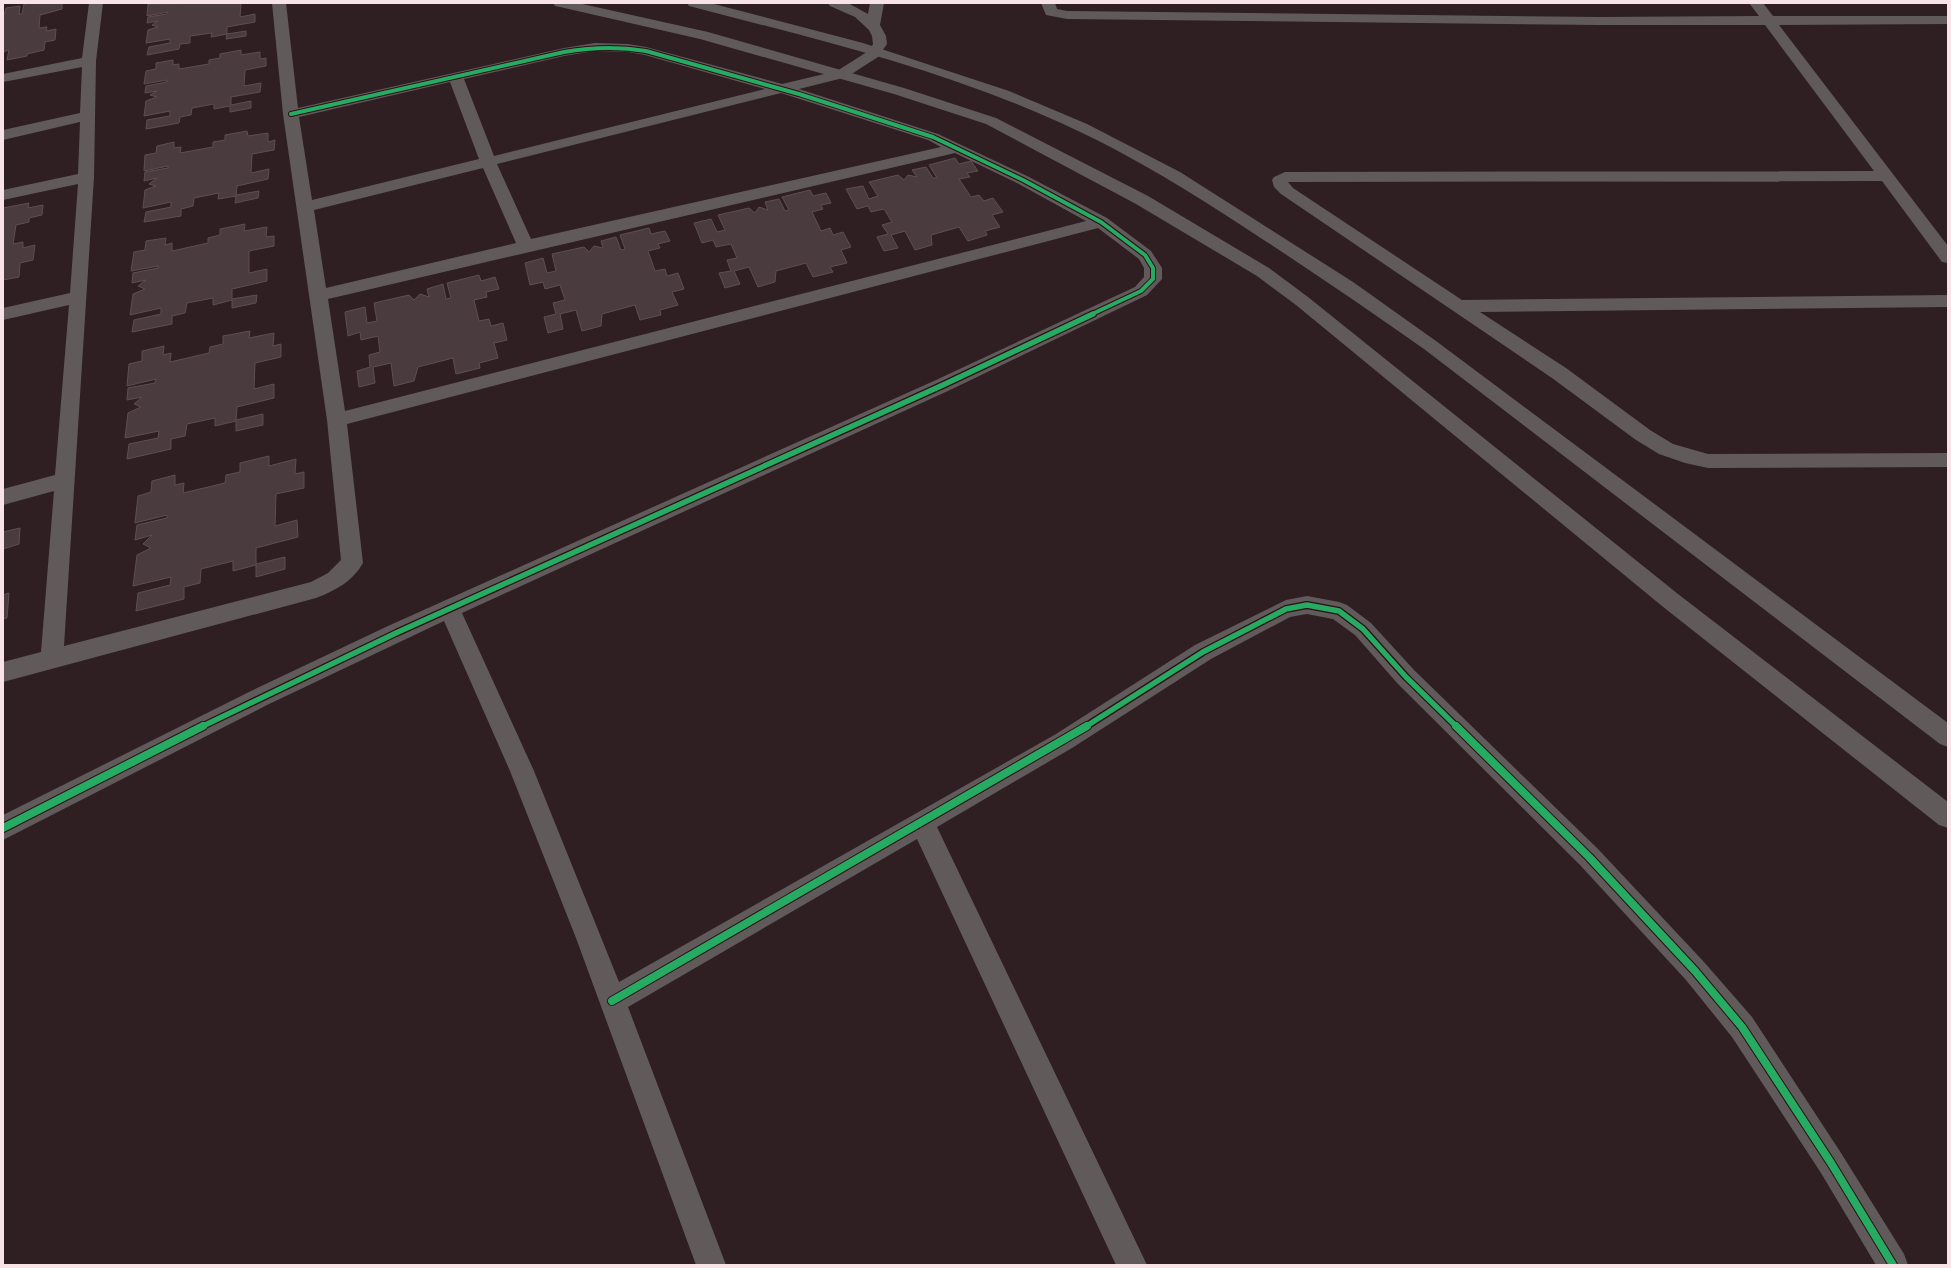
<svg xmlns="http://www.w3.org/2000/svg" width="1951" height="1268" font-family="'Playfair Display',serif">
<style>
.building{fill:#4a3c3e;stroke:#5d4f51}
.lines{fill:none;stroke-linecap:round;stroke-linejoin:round}
.minor{fill:#615a5b;fill-rule:evenodd}
.tertiary{fill:#615a5b;fill-rule:evenodd}
.cycleway-far2-casing{stroke:#2b0f14;stroke-width:6}
.cycleway-far1-casing{stroke:#2b0f14;stroke-width:8}
.cycleway-casing{stroke:#2b0f14;stroke-width:10}
.cycleway-far2{stroke:#26ab63;stroke-width:4}
.cycleway-far1{stroke:#26ab63;stroke-width:5.5}
.cycleway{stroke:#26ab63;stroke-width:8}
</style>
<rect width="100%" height="100%" fill="#2f1f22"/>
<!-- building -->
<path class="building" d="M32,3H62V9L40,15L39,28L47,27L46,31L56,29L55,40L45,42L44,50L27,54V56L7,60L9,50L3,52V13H5L6,8L20,6L19,14H22L24,4Z
M241,3L240,17L255,14V22L227,27V34L246,31V36L226,39L227,34L211,37L212,33L190,36V43L180,44L179,49L147,55L149,47L170,43V39L146,43L148,30L158,27L152,25L158,21L147,23L148,17L167,14L168,12L147,16L148,4Z
M241,50V55L260,52V59L266,58V66L245,70L244,86L261,83L260,92L231,97V105L251,101V108L230,112V106L214,109V104L192,108L191,115L180,117L179,123L146,129L147,120L170,116V111L144,116L146,101L157,97L150,95L157,91L145,93L146,86L167,82V80L144,84L146,71L156,69V63L173,60V65L179,64V69L209,64V60L220,58V54Z
M247,131L248,136L268,133V142L275,140L274,150L252,154L251,173L269,169L268,179L237,186L236,195L259,191L258,198L235,203L236,196L218,199L219,193L194,198L193,206L181,209V216L144,222L146,212L171,207V202L143,208L145,190L156,186L149,184L157,178L144,181L145,172L168,168V166L144,171L145,155L156,153L157,146L174,142V148L181,147L180,153L213,147V142L225,140V135Z
M955,158L959,164L971,161L978,171L967,173L970,177L959,179L971,197L979,195L984,201L993,198L1003,212L992,215L1000,227L985,231L987,235L968,241L959,227L931,235L932,245L915,250L905,231L891,235L898,248L884,251L877,237L888,234L882,225L892,222L884,209L871,212L868,206L857,209L846,189L863,186L869,199L878,196L869,182L898,175L904,180L908,175L917,177L912,170L926,167L933,178H937L929,165Z
M810,190L813,196L826,193L831,203L821,205L823,209L812,212L821,231L830,228L833,235L843,232L851,247L841,250L847,263L830,267L833,272L813,277L806,263L776,271L775,282L758,287L749,267L734,271L740,284L725,288L719,273L731,271L727,260L737,258L731,244L716,247L713,240L702,243L694,223L711,219L717,232L725,230L718,215L749,208L755,213L759,207L768,210L765,202L779,199L785,211L789,210L782,197Z
M29,203L28,208L43,205L42,215L29,218V222L16,225L13,244L23,242V248L35,245L33,260L20,263L19,277L3,280V208Z
M245,224L244,231L267,227L266,237L274,236V246L249,251V273L267,269V281L232,289V299L257,295L256,303L232,308V300L213,305V298L187,303L185,313L172,316V324L132,332L134,320L161,314V308L130,315L133,294L145,289L138,286L146,280L132,283L133,273L158,268V266L131,271L134,252L145,250L146,241L166,238L165,245L172,243V251L208,243V238L220,235V229Z
M649,228L651,234L665,231L670,241L658,244L660,248L648,251L655,271L665,269L667,276L678,273L684,289L672,292L678,305L660,310L661,315L640,320L635,305L602,314L601,326L582,331L576,310L560,314L563,329L548,333L544,317L556,314L553,303L565,300L560,285L545,289L543,282L530,285L525,263L543,258L547,273L556,271L552,254L584,247L589,252L594,246L603,248L601,241L616,237L621,250L625,249L620,235Z
M479,275L481,281L495,277L499,289L486,292L487,297L474,300L479,321L489,319L491,326L503,323L507,340L494,343L498,358L479,363L480,368L456,374L453,358L418,367L414,381L394,386L391,363L373,367L375,383L359,387L357,371L370,367L369,355L380,352L378,336L361,340L360,332L348,336L345,312L365,307L367,323L377,321L374,303L409,295L414,300L420,294L429,297L427,289L443,284L446,299L451,298L447,283Z
M250,331L249,338L274,333L273,346L281,344V357L255,363L254,389L274,384V398L237,407L236,420L263,414V425L236,431V421L215,426V418L187,424L185,436L171,439V449L127,459L129,444L158,438L159,431L125,438L128,413L141,407L134,404L142,397L127,400L128,388L155,383L156,379L127,386L129,364L142,361V351L164,346L163,355L171,353L170,362L209,353L210,347L223,344V336Z
M269,456V466L296,459L295,474L304,472V488L276,494L275,526L297,520L298,537L256,548V564L285,557V569L256,577V565L233,571V561L201,569L200,583L184,587V599L136,611L138,593L170,585L171,577L133,586L137,555L151,548L143,544L152,535L135,540L137,525L167,518V515L135,523L138,496L151,492L152,481L175,475V485L184,483L183,493L225,483L226,475L240,472V463Z
M20,528L19,544L3,549V532Z
M9,593L7,618L3,619V595Z"/>
<g class="lines">
<!-- minor -->
<path class="minor" d="M89,3H103L96,61L94,177L64,646L311,582L328,573L341,560L327,420L283,114L272,3H286L298,108L564,48L595,43L628,44L646,47L782,84L837,71L870,50L873,44L872,36L869,30L855,17L830,6L828,3H848L868,14L870,3H884L880,25L886,36L887,44L878,57L847,77L799,89L938,134L1029,177L1107,218L1151,251L1162,268V279L1147,295L950,390L462,613L534,771L619,982L1056,734L1195,645L1286,600L1307,596L1339,602L1347,605L1371,623L1414,670L1598,849L1704,962L1752,1017L1841,1153L1904,1254L1908,1265H1876L1821,1173L1732,1037L1686,980L1580,865L1398,684L1355,635L1333,619L1307,614L1290,617L1211,659L1072,748L937,827L1147,1265H1116L917,839L628,1007L726,1265H696L576,938L510,771L444,621L267,705L3,840V815L251,691L388,626L936,380L1135,287L1144,277V268L1139,259L1098,228L347,424L363,563C353,581 335,591 316,598L3,682V662L41,652L54,491L3,505V489L55,475L69,305L3,320V308L70,293L78,184L3,200V190L78,174L80,122L3,140V130L80,113L82,67L3,82V74L82,58ZM595,51L628,52L645,55L765,89L494,156L464,79L564,56ZM450,82L479,159L312,200L299,117ZM781,93L928,140L941,147L531,239L497,164ZM955,153L1017,183L1086,221L345,411L328,299ZM483,168L516,243L326,288L314,210Z
M1041,3H1055L1057,9L1067,11L1600,17L1759,16L1749,3H1763L1773,16H1948V24L1779,25L1948,246V263L1942,262L1882,181L1288,182L1293,188L1462,300L1948,295V307L1480,312L1566,368L1650,430L1673,444L1708,454L1948,453V467L1708,468L1685,463L1659,454L1636,440L1552,378L1281,194L1274,187L1272,180L1274,177L1285,172L1874,171L1765,25H1600L1067,19L1046,15Z"/>
<!-- tertiary -->
<path class="tertiary" d="M553,3H578L708,32L904,88L996,118L1148,196L1269,268L1308,297L1678,594L1948,802V828L1939,825L1662,606L1296,305L1257,276L1136,204L986,124L894,94L700,39L560,7L555,6Z
M687,3H710L863,43L1009,91L1087,124L1180,172L1353,282L1436,341L1948,723V747L1940,744L1424,349C1366,308 1307,268 1247,229C1192,193 1136,158 1076,130C954,72 820,40 689,6Z"/>
<defs>
<path id="cycleway-far2" d="M291,114L564,52C593,47 617,46 646,51L799,94L933,137L1023,180L1101,222L1145,255L1153,268V279L1141,291L1090,315"/>
<path id="cycleway-far1" d="M201,727L396,633L943,385L1093,314
M1085,727L1203,652L1286,609L1307,605L1339,611L1363,629L1406,677L1457,727"/>
<path id="cycleway" d="M1456,726L1589,857L1695,971L1742,1027L1831,1163L1893,1265
M3,828L203,726
M612,1001L1087,726"/>
</defs>
<!-- cycleway-far2 casing -->
<use href="#cycleway-far2" class="cycleway-far2-casing"/>
<!-- cycleway-far1 casing -->
<use href="#cycleway-far1" class="cycleway-far1-casing"/>
<!-- cycleway casing -->
<use href="#cycleway" class="cycleway-casing"/>
<!-- cycleway-far2 -->
<use href="#cycleway-far2" class="cycleway-far2"/>
<!-- cycleway-far1 -->
<use href="#cycleway-far1" class="cycleway-far1"/>
<!-- cycleway -->
<use href="#cycleway" class="cycleway"/>
</g>
<!-- border -->
<rect width="1951" height="1268" fill="none" stroke="#f8e4e6" stroke-width="8"/>
</svg>
